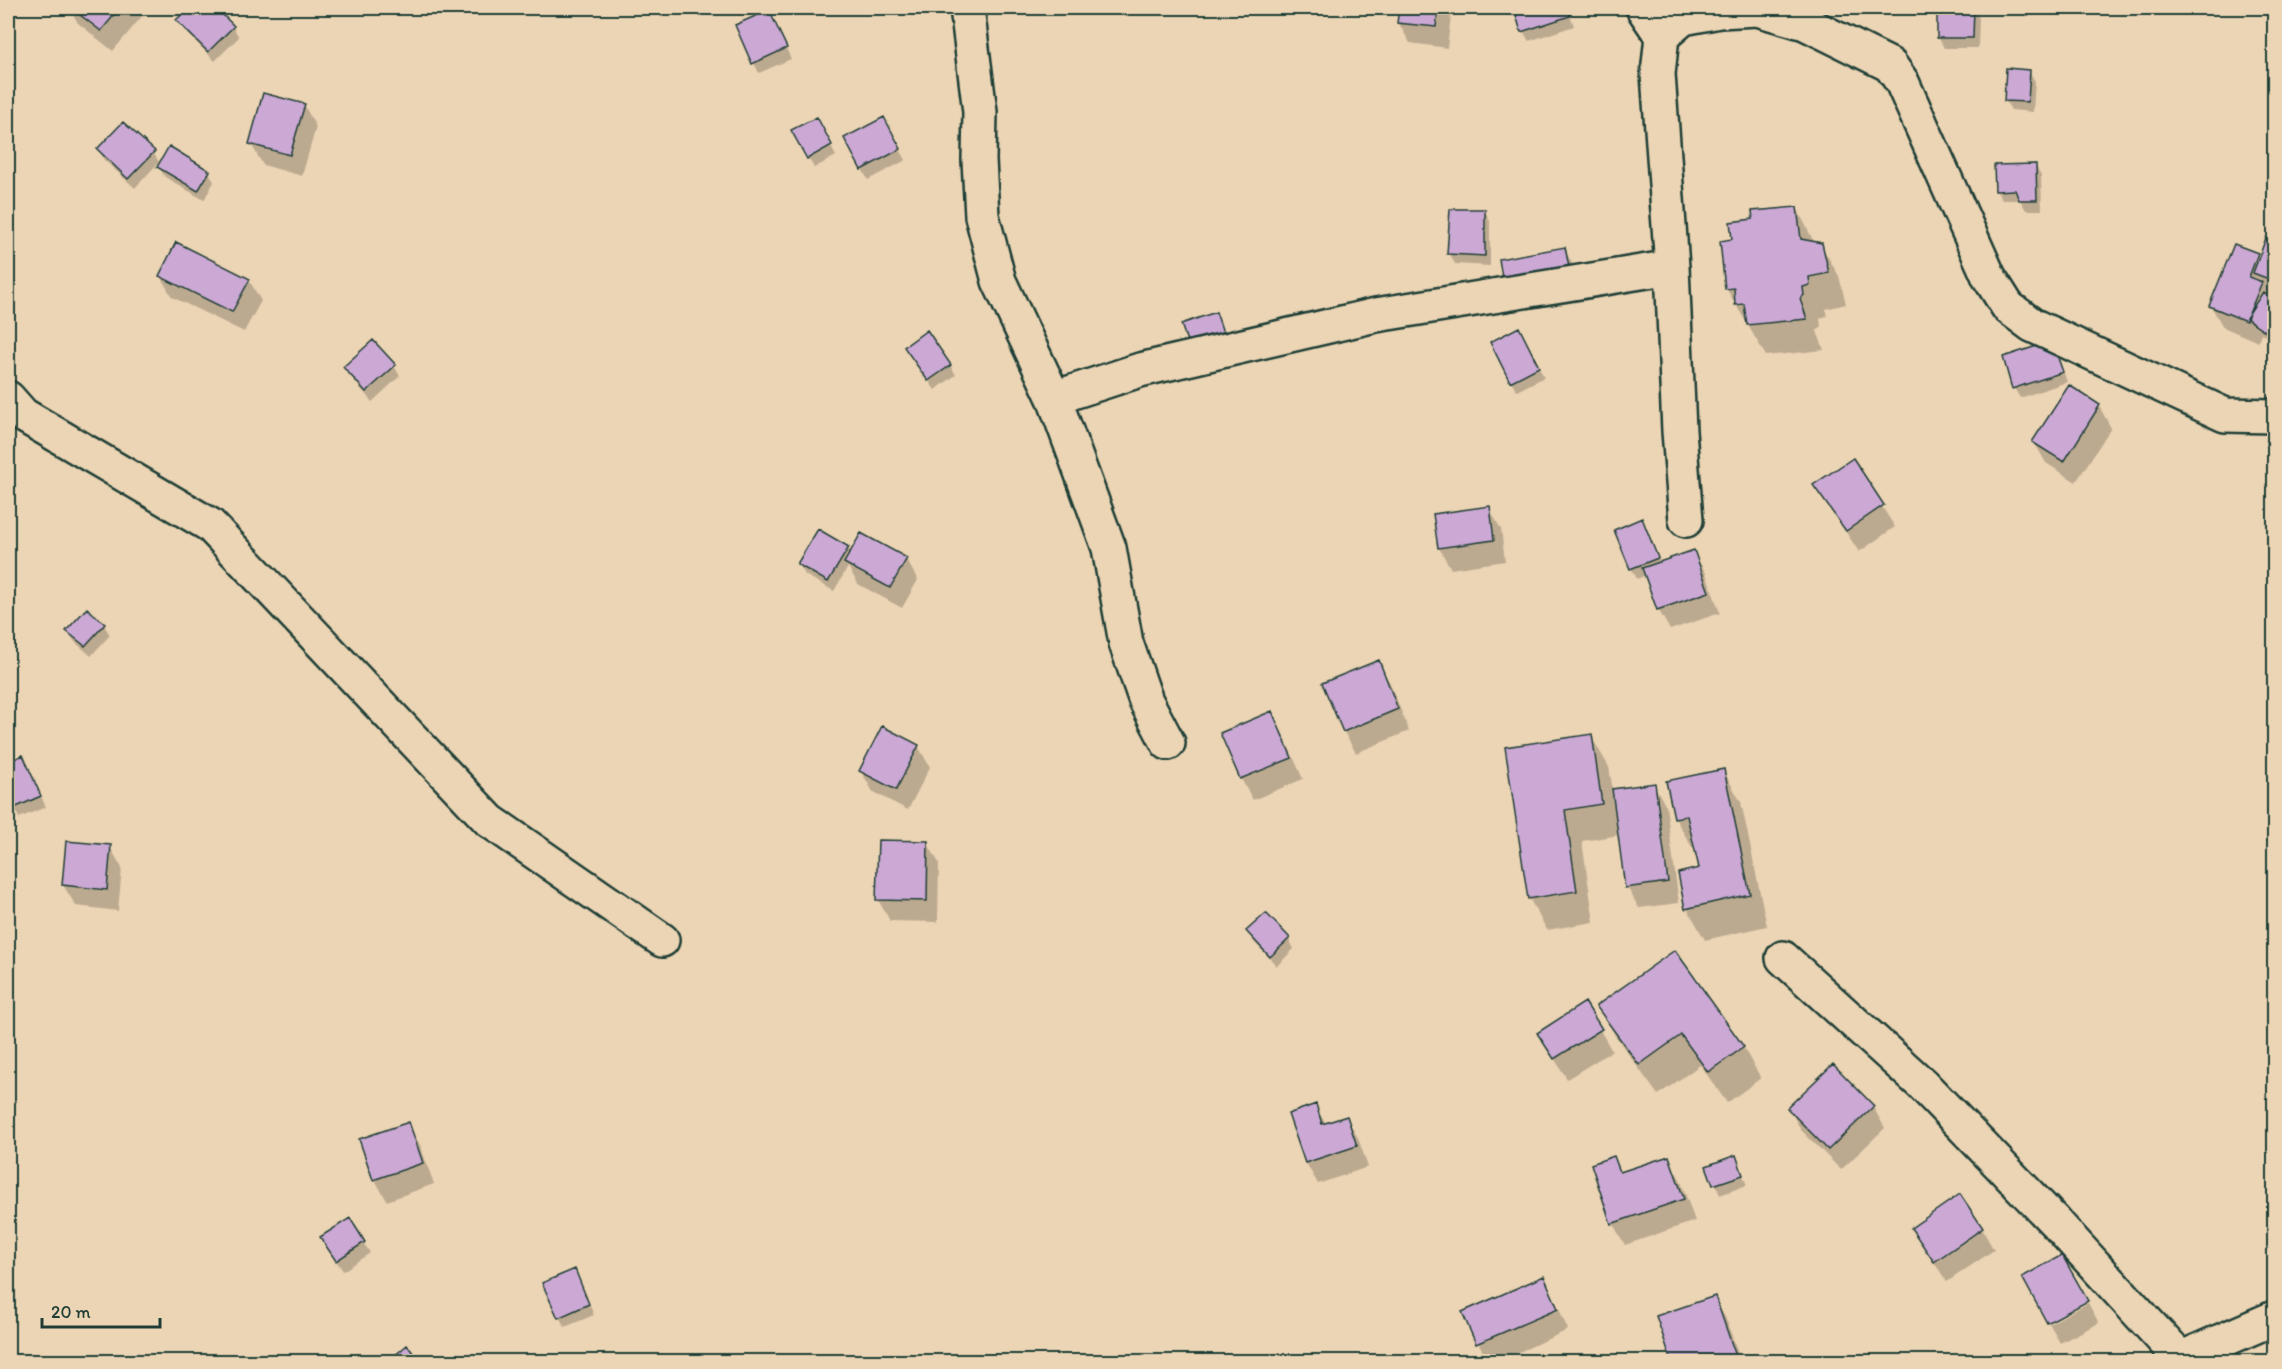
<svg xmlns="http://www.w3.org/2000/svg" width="2282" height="1369" font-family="Itim,sans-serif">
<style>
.shadow{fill:#0003}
.building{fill:#cba9d4;stroke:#1f3d34;stroke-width:1.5}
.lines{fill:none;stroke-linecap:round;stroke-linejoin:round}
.minor-casing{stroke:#1f3d34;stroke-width:38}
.minor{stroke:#ecd5b5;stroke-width:33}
</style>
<rect width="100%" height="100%" fill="#ecd5b5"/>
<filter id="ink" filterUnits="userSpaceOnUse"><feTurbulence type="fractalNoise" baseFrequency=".0167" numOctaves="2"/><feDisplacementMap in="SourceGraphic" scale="12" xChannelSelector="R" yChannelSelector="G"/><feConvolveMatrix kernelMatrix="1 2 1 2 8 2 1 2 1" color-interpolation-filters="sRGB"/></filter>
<g filter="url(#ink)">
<!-- shadow -->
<path class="shadow" d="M69,8H149L113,51L78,23Z
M191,8H214L233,27L239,37L215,61L184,30L178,20Z
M1400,8H1452L1447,48L1410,43L1398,22Z
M1515,8H1568L1574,26L1529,41L1523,31Z
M1939,8H1973L1979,18L1978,48H1944L1938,37Z
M774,22L791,59L759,73L754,63Z
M2029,71L2035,81L2033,112L2011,110L2005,100Z
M304,105L316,127L302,176L263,165L251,144Z
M816,119L836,156L814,168L793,131Z
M883,119L906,160L868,180L846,139Z
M99,150L153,152L159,162L135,188L104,160Z
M2035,165L2041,175L2042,210H2026L2020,200H2002L1996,190Z
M159,167L209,172L214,182L204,200L165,177Z
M1797,208L1815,244L1821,245L1839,276L1846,304L1826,309L1827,316L1820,318L1821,327L1817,331L1824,350L1766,356L1726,288L1733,240L1754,221Z
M1485,211L1490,221V266L1455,264L1449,253Z
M2267,240L2274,243V297L2268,294L2274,302V342L2261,333L2258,342L2223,327L2211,306L2257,255L2260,259Z
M1564,249L1576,270L1582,298L1518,309L1506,288Z
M160,276L249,280L261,301L244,332L172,297Z
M1524,339L1544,377L1517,391L1511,381Z
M905,347L950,365L956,375L935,390Z
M2057,353L2067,382L2020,398L2014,388Z
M394,366L400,376L372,402L351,377L345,367Z
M2069,387L2099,406L2111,428L2076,482L2046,463L2034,442Z
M1852,460L1895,527L1859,552L1815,485Z
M1489,508L1501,529L1505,561L1451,569L1439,548Z
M1641,520L1661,563L1693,552L1706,573L1720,613L1670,630L1658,609L1646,575L1637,579L1631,568Z
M848,548L851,553L906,559L918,580L902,608L858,584L848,567L834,591L805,575L799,564Z
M104,625L110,635L91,656L74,641L68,631Z
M1378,662L1390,683L1409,731L1356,753L1344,732Z
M1271,713L1283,734L1303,779L1253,800L1241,779L1222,734Z
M1591,736L1609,767L1613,791L1654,785L1666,806L1679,903L1639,908L1627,887L1620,835L1582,841L1594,922L1547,930L1529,898Z
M918,746L930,767L908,810L873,792L861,771Z
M23,757L46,807L19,818L8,795V764Z
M1723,770L1741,802L1767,926L1705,940L1687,908L1700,870L1696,849H1693L1675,818Z
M927,842L939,863L938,922L890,921L878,900Z
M110,847L122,868L118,911L76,906L63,885Z
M1248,931L1289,939L1294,949L1277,966L1254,942Z
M1598,1006L1743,1047L1761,1078L1727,1103L1700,1065L1658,1095L1616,1037Z
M1600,1030L1612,1051L1567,1079L1539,1034Z
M1315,1106L1326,1124L1346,1117L1358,1138L1368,1167L1318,1184L1306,1163Z
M1873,1107L1885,1128L1841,1170L1801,1130L1789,1108Z
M408,1124L420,1145L434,1184L387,1201L375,1180L361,1140Z
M1735,1157L1747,1185L1720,1195L1708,1167Z
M1614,1158L1622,1173L1668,1158L1680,1179L1695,1221L1625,1245L1613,1224L1593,1165Z
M349,1220L370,1253L343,1271L328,1248Z
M1912,1229H1982L1994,1250L1947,1282Z
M1543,1278L1555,1299L1568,1330L1497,1362H1488L1464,1313Z
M580,1281L594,1315L565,1327L559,1317Z
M1714,1298L1726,1319L1741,1362H1674Z
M2088,1303L2099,1323L2060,1343L2049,1324Z"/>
<!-- building -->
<path class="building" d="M71,8H120L101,31Z
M189,8H216L234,26L208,52L176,20Z
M1399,8H1438L1436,27L1397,23Z
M1514,8H1567L1570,16L1521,32Z
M1937,8H1974L1973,38H1937Z
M769,10L787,48L752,64L735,25Z
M2006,68L2030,70L2028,102L2004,101Z
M263,93L305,104L290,155L249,144Z
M817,117L832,145L807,159L791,130Z
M884,117L901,149L861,170L844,138Z
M123,122L155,151L128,179L97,149Z
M169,146L210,171L198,191L157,167Z
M2036,164L2037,200H2019L2015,190L1995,191L1994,165Z
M1797,207L1801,239L1822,243L1829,273L1809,277L1810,285L1803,287L1804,295L1800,299L1807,319L1747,325L1744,304L1735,305L1734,288L1725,289L1720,241L1732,239L1730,222L1753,219L1752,211Z
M1450,209H1485V256L1447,254Z
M2266,238L2274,241V281L2253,273Z
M176,242L250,279L232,312L159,276Z
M2234,244L2258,253L2249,277L2262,282L2246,321L2209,306Z
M1565,247L1571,277L1504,289L1499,259Z
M2263,292L2274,300V337L2246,318Z
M1216,312L1226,341L1191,353L1181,324Z
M1519,327L1539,367L1510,382L1490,342Z
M927,330L951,365L928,381L904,347Z
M373,340L396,365L366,392L343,367Z
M2052,341L2063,372L2012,389L2003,357Z
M2069,385L2100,405L2064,462L2032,442Z
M1853,458L1884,505L1846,531L1813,485Z
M1490,506L1494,540L1438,548L1433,514Z
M1642,518L1658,558L1630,569L1614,530Z
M818,529L849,547L828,582L797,564Z
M861,533L907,558L890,588L844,563Z
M1694,550L1709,592L1657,610L1642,568Z
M87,608L105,624L85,646L66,631Z
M1379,660L1398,709L1343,732L1322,683Z
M1272,711L1292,758L1240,779L1220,733Z
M882,726L919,745L896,790L859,771Z
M1592,734L1602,804L1565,810L1577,891L1528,899L1505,747Z
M23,755L41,796L12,809L8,799V762Z
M1724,769L1750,894L1685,909L1678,873L1699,868L1687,816L1674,818L1666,781Z
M1655,783L1668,882L1625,888L1612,789Z
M878,840L928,841L927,901L876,900Z
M66,841L111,845L107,890L62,885Z
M1266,913L1290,938L1270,957L1246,931Z
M1675,950L1744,1047L1708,1072L1681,1035L1639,1065L1596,1006Z
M1585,1002L1602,1029L1554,1059L1537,1033Z
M1833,1064L1874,1106L1828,1150L1787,1108Z
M1316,1104L1322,1124L1347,1116L1357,1146L1305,1163L1288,1114Z
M409,1122L423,1163L373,1180L359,1139Z
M1736,1155L1743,1175L1713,1185L1706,1166Z
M1614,1156L1620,1172L1669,1156L1684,1199L1611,1224L1591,1164Z
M1960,1194L1983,1228L1934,1262L1911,1228Z
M350,1218L365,1242L336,1261L320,1237Z
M2062,1255L2088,1301L2047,1323L2022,1277Z
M575,1269L589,1304L558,1318L542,1283Z
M1544,1276L1558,1309L1476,1344L1462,1312Z
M1715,1296L1738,1362H1672L1656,1316Z
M407,1345L420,1362H387Z"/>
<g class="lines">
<defs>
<path id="minor" d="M967,8L980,112L979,160L982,216L999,281L1054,398L1109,548L1126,643L1146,701L1168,743
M1643,8L1662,36
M1672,267L1658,74L1662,36L1683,18L1719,11L1757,9L1805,23L1890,65L1902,82L1989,277L2008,307L2032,325L2225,415L2274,416
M8,398L23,415L210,525L490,821L662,940
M1054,398L1140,370L1376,315L1672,267L1679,431L1686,520
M1783,958L1922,1084L2058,1225L2180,1358
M2173,1362L2274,1318"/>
</defs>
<!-- minor casing -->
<use href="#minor" class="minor-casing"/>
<!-- minor -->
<use href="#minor" class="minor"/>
</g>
</g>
<!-- margin -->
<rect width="2282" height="1369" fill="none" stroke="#ecd5b5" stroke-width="30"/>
<rect x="15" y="15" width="2252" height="1339" fill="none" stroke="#1f3d34" stroke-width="2" filter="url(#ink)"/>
<!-- scale -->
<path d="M42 1318v9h118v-9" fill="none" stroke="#1f3d34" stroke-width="3"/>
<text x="51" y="1318" font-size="18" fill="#1f3d34" stroke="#ecd5b5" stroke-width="4.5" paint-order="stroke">20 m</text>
</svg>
